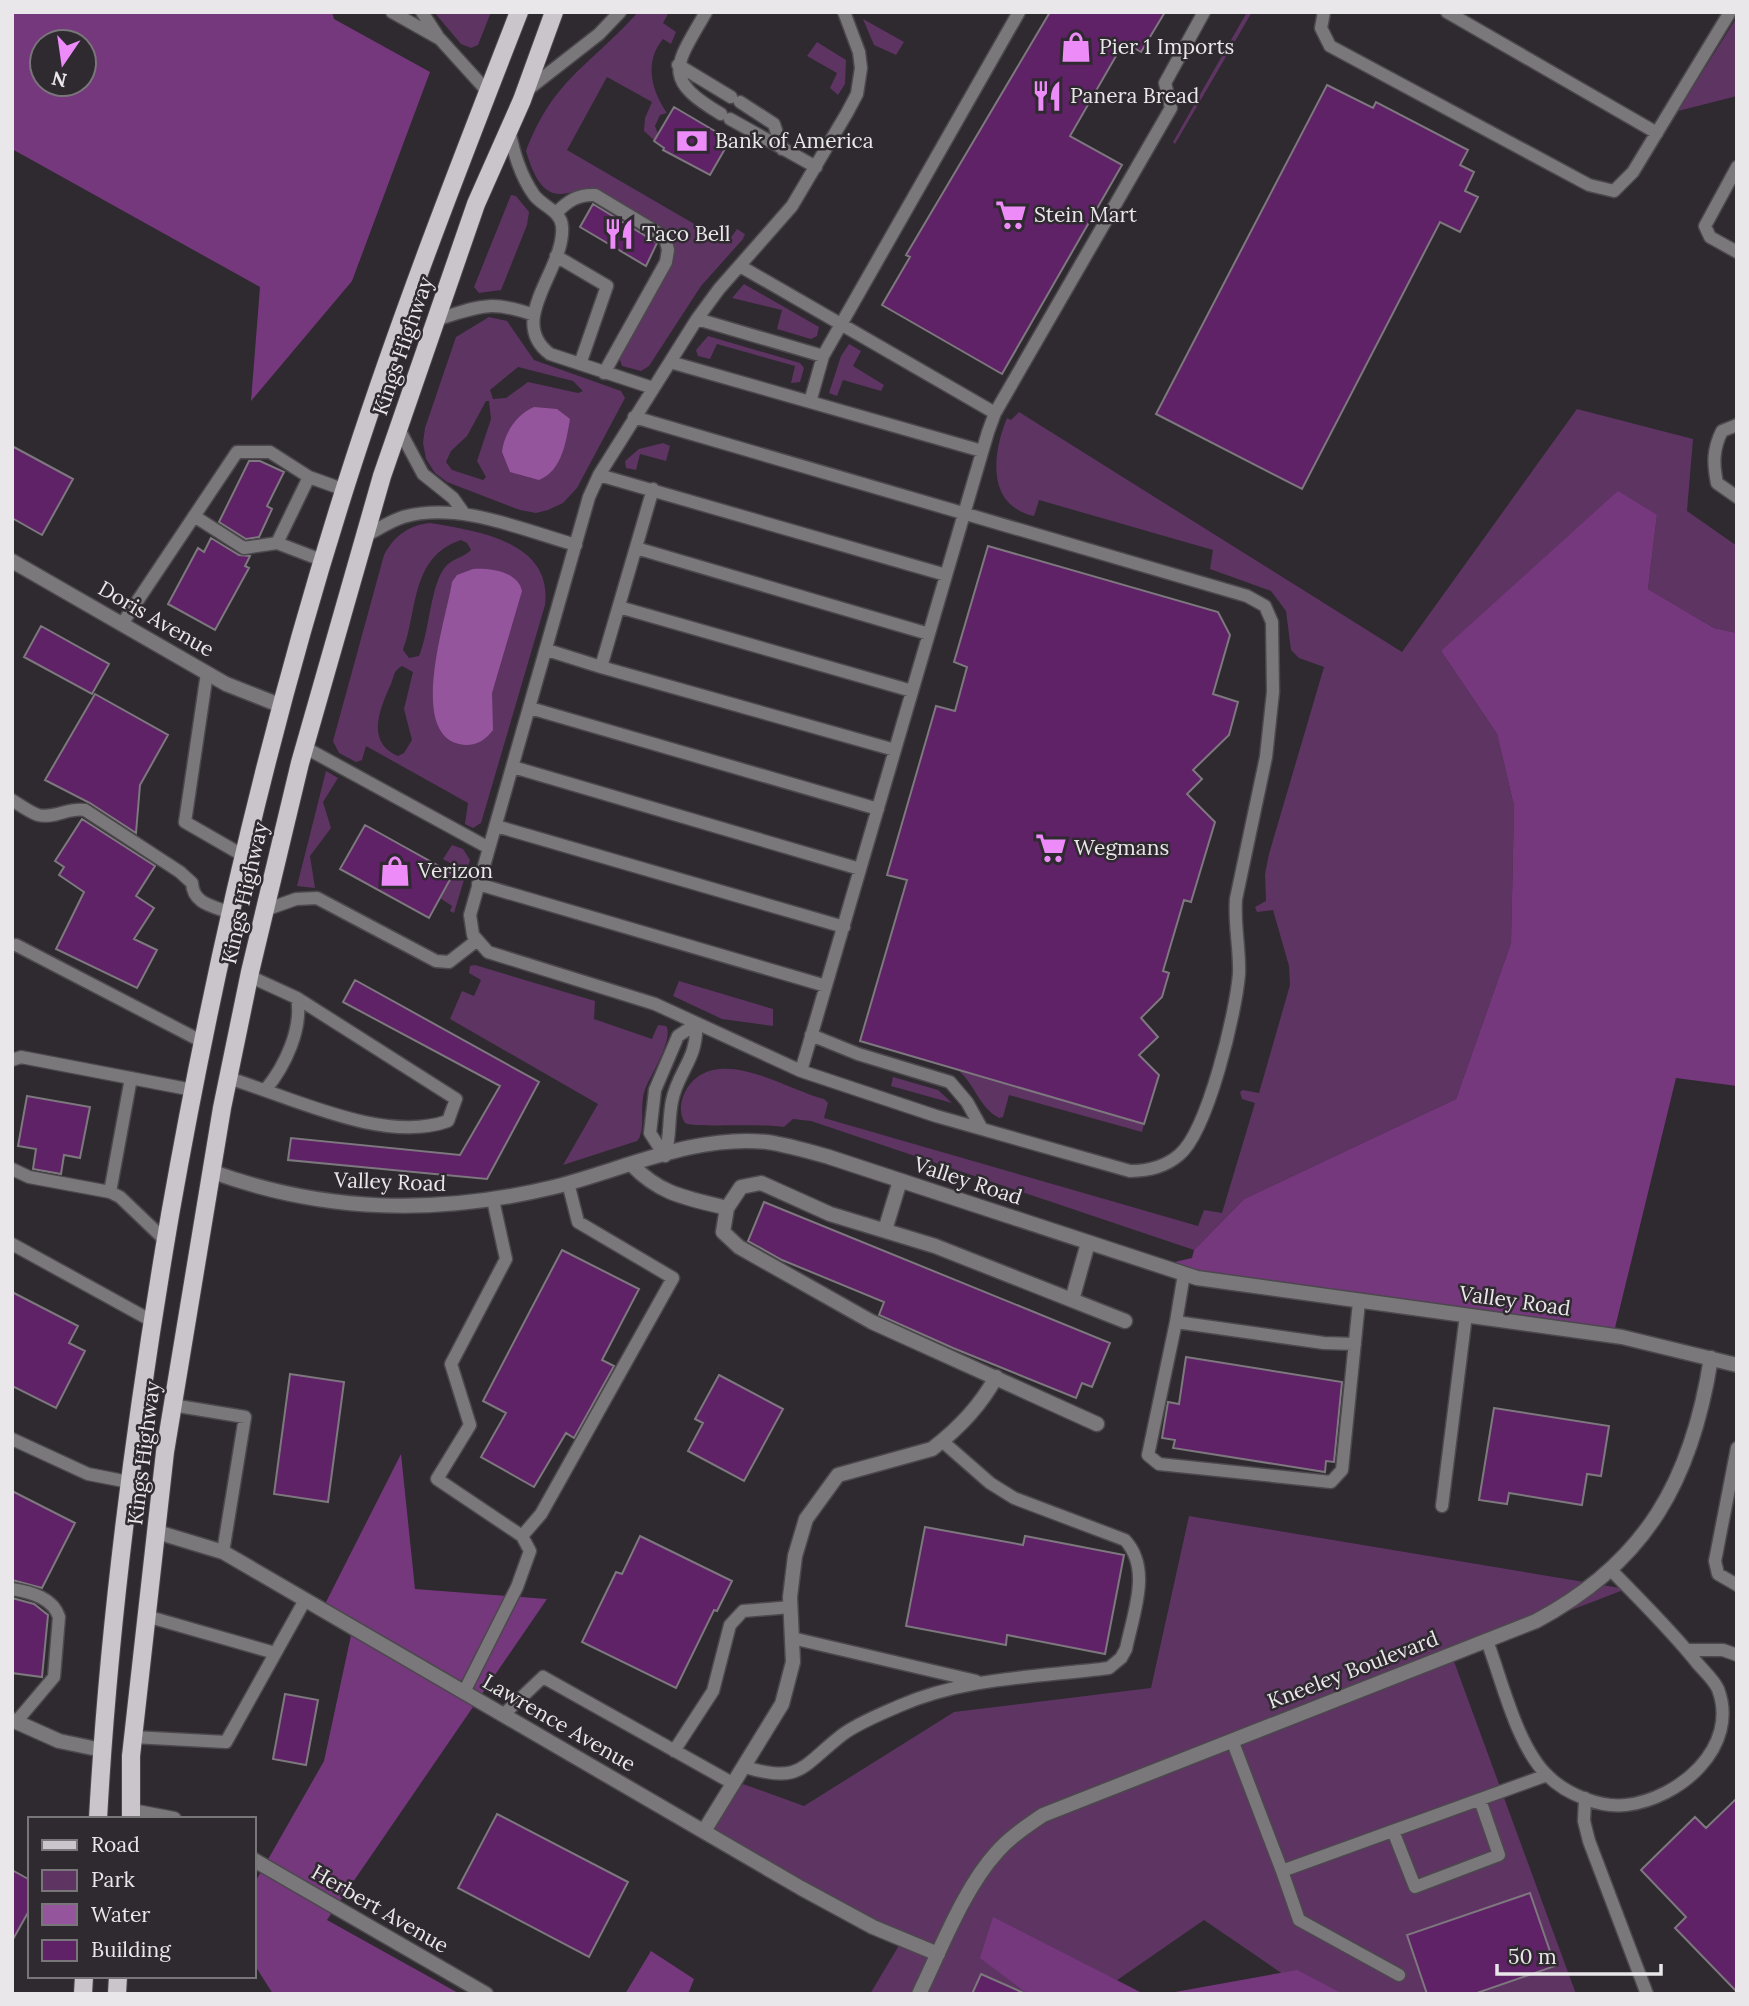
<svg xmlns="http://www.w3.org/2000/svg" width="1749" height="2006" font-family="Lora,serif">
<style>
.green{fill:#5e3463;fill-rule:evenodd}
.forest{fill:#75387d;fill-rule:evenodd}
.water{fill:#95559c}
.building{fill:#5f2267;stroke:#7d787e;stroke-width:2}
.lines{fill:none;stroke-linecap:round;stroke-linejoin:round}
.service-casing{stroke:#4c484d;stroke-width:15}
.minor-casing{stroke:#4c484d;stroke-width:17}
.primary-casing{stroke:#4c484d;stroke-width:20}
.service{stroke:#7a787b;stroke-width:12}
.minor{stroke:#7a787b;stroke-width:14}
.primary{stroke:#cac5ca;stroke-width:18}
.labels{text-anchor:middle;stroke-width:5;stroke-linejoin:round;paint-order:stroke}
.poi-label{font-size:21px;fill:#eae7ea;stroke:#2e2a2f;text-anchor:start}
.street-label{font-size:21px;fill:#eae7ea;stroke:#2e2a2f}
</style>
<rect width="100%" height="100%" fill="#2e2a2f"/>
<!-- green -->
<path class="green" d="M434,12H491L478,45L471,48L461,44Z
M638,12H669L663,23L676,32L671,44L663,39C644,62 651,90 667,113L660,115L655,126L658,134L654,140L644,131L645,118L652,102L607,77L567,150L727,243L737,229L745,234L743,239L701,286L649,366L641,371L622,366L619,357L674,260L673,237L665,228L595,189C585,187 577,191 568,193C541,200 532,170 526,151C554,78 590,66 638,12Z
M1247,12H1252L1175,144L1173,142Z
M1737,17V96L1678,111Z
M863,19L904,42L896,55L874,45Z
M817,42L846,60L845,84L838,95L830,88L837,73L807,56Z
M511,195L516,196L529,212L527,225L501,290L479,293L474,287Z
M744,284L819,327L817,336L811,339L777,329L782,310L732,298Z
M489,317L507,321L534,360L621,391L625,398L577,488L563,503L548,510L536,513L520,510L447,482L435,473L426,459L423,443L425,428L456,337ZM518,367L573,381L583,391L578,393L528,382L506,398L493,399L490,390ZM486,401H489L491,419L477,461L486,477L483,480L452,470L446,462L451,451L467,436Z
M708,336L800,363L804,368L800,382L791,383L795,366L717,344L710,359L698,356L696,350Z
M849,344L861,351L853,366L884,385L881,391L843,380L837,396L829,393L841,356Z
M1577,409L1693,439L1687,511L1737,546V633L1714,628L1648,589L1657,515L1441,651L1497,734L1514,806L1511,943L1456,1099L1244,1199L1194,1250L811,1121L793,1119L784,1127C763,1123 694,1128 685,1123C679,1114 680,1102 685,1092C713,1040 787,1090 824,1099L828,1103L824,1118L1198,1226L1204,1210L1222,1213L1255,1103L1242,1099L1240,1092L1243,1090L1259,1093L1290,985L1289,966L1273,910L1257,912L1255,907L1266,901L1265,874L1269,854L1324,667L1299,658L1291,650L1286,611L1271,591L1210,569L1213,550L1039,500L1034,516C985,505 993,452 1007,418L1011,420L1019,412L1402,652Z
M663,443L670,446L666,461L640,454L636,470L626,468L625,461L639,449Z
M430,523C477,531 553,541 545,605L481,823L473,828L465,824L468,803L366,746L362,760L356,762L339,753L333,741L384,555C394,536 409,525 430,523ZM461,540L467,543L471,550C465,557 454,558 447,565C430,582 430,631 419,656L409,658L403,650C418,611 410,557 461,540ZM402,666L413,672L404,709L412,740L404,753L398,756C365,742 380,708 391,684C394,676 394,670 402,666Z
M326,771L338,778L323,802L331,828L310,856L315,888L297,886Z
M452,845L463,849L470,860L454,913L450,911L452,906L440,898L453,874L451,872L454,865L443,859Z
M475,965L595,1001L594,1019L652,1039L658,1025L666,1026C674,1037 652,1074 646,1087C638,1105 647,1130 637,1141L563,1165L598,1104L450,1019L462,991L474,996L481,980L469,973L470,966Z
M679,981L773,1009V1026L722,1019L673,996Z
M860,1042L1144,1124L1142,1132L1009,1095L1003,1117L999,1118C979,1107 975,1085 959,1071Z
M893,1077L938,1090L952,1103L891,1086Z
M1189,1516L1626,1589L1452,1656L1576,1994H1312L1204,1920L1097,1994H870L901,1942L702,1832L743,1784L804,1806L954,1712L1151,1688Z"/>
<!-- forest -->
<path class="forest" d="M12,12H332L334,19L430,72L352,281L251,401L260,287L12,149ZM42,42H84V84H42Z
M1618,491L1657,515L1648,589L1714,628L1737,633V1086L1676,1078L1612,1340L1153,1267L1192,1258L1194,1250L1244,1199L1456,1099L1511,943L1514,806L1497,734L1441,651Z
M401,1454L415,1589L547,1599L327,1920L460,1994H273L254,1964V1884L324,1761L353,1626L322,1610Z
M993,1917L1144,1994H1028L980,1958Z
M651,1951L694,1979L688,1994H625Z
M1297,1970L1343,1994H1164Z"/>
<!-- water -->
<path class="water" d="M534,407L557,409L570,419C566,442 562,471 539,480L510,472L502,452C504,433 517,414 534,407Z
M473,569C489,568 518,571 522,591L492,693L493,730C486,739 478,745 466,745C404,742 447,617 452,582L457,575Z"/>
<!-- building -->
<path class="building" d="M1050,12H1165L1141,52L1124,42L1070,136L1122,165L1002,374L882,305L910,257L906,255Z
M1327,85L1373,108L1376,102L1468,150L1460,165L1474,172L1465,191L1478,197L1460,232L1440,222L1302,489L1156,414Z
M674,107L730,140L710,175L663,150L664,148L654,141Z
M593,204L657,243L646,266L580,227Z
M12,446L73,479L42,535L12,518Z
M249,461H260L284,472L267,506L272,509L259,537L246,539L219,522Z
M211,538L239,555L250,556L245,566L249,568L215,630L168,604L198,548L204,552Z
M988,546L1218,612L1230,635L1213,694L1238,702L1229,735L1193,770L1202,779L1187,794L1215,822L1191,902L1184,900L1163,971L1169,973L1162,997L1141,1018L1158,1037L1139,1055L1159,1075L1144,1124L860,1041L907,880L887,875L936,706L955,711L967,667L954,662Z
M41,626L109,664L92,694L24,657Z
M95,694L168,735L140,785L136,833L90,803L45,780Z
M82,819L155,866L136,896L154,908L134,939L157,950L137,988L56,949L84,892L59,875L64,867L55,861Z
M365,825L453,874L429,918L340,869Z
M355,980L539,1082L487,1179L288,1160L291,1138L460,1155L500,1086L343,1002Z
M27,1096L90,1107L80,1158L64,1155L61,1174L33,1169L36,1149L18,1146Z
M764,1202L1110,1343L1092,1387L1082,1383L1076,1398L953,1348L879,1315L884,1302L782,1260L748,1241Z
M562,1250L639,1289L602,1360L614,1366L574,1438L566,1433L534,1487L481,1457L506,1413L483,1401Z
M12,1292L78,1326L69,1343L85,1351L56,1408L12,1386Z
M1186,1357L1342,1382L1334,1462L1326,1461L1325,1472L1173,1448L1175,1440L1162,1438L1168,1402L1179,1404Z
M290,1374L344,1382L328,1502L274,1494Z
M719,1375L783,1409L744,1481L688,1451L703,1423L695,1419Z
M1494,1408L1609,1426L1601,1476L1587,1474L1582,1505L1509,1493L1507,1504L1479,1500Z
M12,1491L75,1523L42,1588L12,1580Z
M925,1527L1023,1545L1025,1536L1124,1555L1105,1654L1007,1635L1006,1645L906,1626Z
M640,1536L732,1581L717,1611L714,1610L676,1688L582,1642L616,1572L622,1574Z
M12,1598L34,1604L48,1615L42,1677L12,1673Z
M285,1694L318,1700L306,1765L273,1759Z
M1737,1798V1992L1675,1928L1686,1917L1641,1870L1695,1817L1706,1828Z
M497,1814L628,1882L589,1957L458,1888Z
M12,1870L30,1880V1909L12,1941Z
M1530,1893L1555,1966L1474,1994H1427L1407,1935Z
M981,1974L1026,1994H972Z"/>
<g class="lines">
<defs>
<path id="service" d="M392,12L440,39L488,92
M422,12L437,35
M706,12C676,65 660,78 721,114
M844,12L859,52L861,68L857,94L847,113L792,206L719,289L697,319L599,475L589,497L470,915L473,935L488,952L655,1004L801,1071L988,432L995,413L1171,108L1165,83L1204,12
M1324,12L1321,28L1330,46L1589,185L1614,191L1633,172L1730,12
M1447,12L1657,133
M678,65L731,97
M526,91L599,34L620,12
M740,102L774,124L782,149
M730,119L816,167
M509,130C514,153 520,175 534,195C542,206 561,211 562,226C566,269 505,320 550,354L653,388
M1737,167L1705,226L1710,237L1737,252
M556,213C568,201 578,194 595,195L665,237L668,250L666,262L604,373
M556,256L607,286L580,364
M740,266L995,413
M697,319L823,356
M435,320C478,307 489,299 534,315
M670,362L982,451
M810,402L823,356L1019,12
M634,417L1247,596L1265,606L1272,622L1273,692L1266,757L1236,899C1234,925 1240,949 1239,974C1236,1012 1208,1131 1179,1155C1165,1167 1148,1171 1130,1171L936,1116L801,1071
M1737,425L1722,431C1713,449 1713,463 1717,483L1737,497
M399,429L423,474L453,498L463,512
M599,475L946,575
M309,477L277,543L324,561
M194,516L244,548L277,543
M365,536C377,530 390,521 403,517C458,501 523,530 576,545
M636,548L929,634
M619,607L912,691
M122,624L237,452H270L309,477L345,490
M547,650L601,667L653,489
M601,667L895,750
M207,673L185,822L244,856
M530,708L878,809
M304,747L489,848
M513,767L860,869
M12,800C20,805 29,812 38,815C54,819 69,807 85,810L180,872L192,883C193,904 213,906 231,913
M496,826L844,927
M478,884L826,986
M265,910L296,899L317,898L436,961L449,962L476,941
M16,945L203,1042
M811,1035L858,1054L950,1082L967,1102L982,1129
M12,1060L21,1057L193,1090
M228,1078C292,1097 383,1144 448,1121L456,1099L297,998L249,976
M266,1089C285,1066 303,1028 297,998
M665,1156L650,1133L655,1090L678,1036L696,1024
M665,1156C671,1133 668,1121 672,1101C678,1071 698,1059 696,1024
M12,1169L29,1177L110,1192L120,1197L166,1241
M110,1192L131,1078
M12,1244L152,1321
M1184,1274L1176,1322L1324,1343L1355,1344
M1176,1322L1148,1455L1159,1464L1331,1482L1342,1470L1359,1302
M172,1405L245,1417L223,1552
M12,1439L88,1474L129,1482
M1737,1448L1715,1561L1718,1574L1737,1585
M1442,1506L1466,1315
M522,1536L541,1514L673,1278L578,1222L568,1183
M12,1589C31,1592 53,1598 59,1617L54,1677L16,1722
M146,1616L275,1653
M792,1638L976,1681
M1487,1641C1502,1680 1517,1747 1548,1776C1566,1794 1600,1808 1626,1805C1679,1799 1740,1747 1718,1689C1714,1680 1705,1672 1698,1664C1672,1631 1641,1601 1611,1570
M1687,1650H1723L1737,1655
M464,1692L517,1587L530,1551L522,1536L437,1479L470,1425L451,1364L506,1259L493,1200
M503,1715L543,1677L734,1784
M133,1737L226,1742L305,1600
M1232,1740L1282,1871L1547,1775
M674,1751L713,1691L730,1625L743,1611L791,1607
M745,1767C801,1784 801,1767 842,1735C858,1723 881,1714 899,1706C965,1677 1039,1677 1109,1668L1121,1658L1126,1649C1133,1614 1152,1569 1125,1540L1014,1498L990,1483L942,1441
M1585,1798L1584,1821L1589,1841L1647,1994
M1393,1831L1415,1887L1499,1855L1480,1800
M1282,1871L1299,1920L1399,1975"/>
<path id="minor" d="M12,561L226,684L282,706
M632,1165C661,1195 687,1198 727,1208L723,1232L739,1247L872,1322L1097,1424
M213,1172C326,1213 438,1215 554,1187C622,1170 695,1134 767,1142C788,1145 808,1151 829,1157L1197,1278L1622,1337L1737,1365
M727,1208L741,1187L761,1183L830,1214L935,1246L1125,1321
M885,1230L900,1181
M1072,1300L1088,1243
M157,1532L223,1552L801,1888L873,1927L938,1954
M12,1720L59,1741L102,1750
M132,1811L174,1819
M704,1831L782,1704L793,1662L790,1597L795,1556L806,1519L838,1475L932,1449C958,1429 980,1407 996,1377
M254,1860L486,1994
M919,1994C941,1949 964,1888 997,1852C1010,1837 1027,1826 1043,1815L1536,1621C1647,1562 1692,1479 1711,1358"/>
<path id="primary" d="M98,1819C109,1616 136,1415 170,1215C215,960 274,706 354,460C403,309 461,161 519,12
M131,1819V1756L165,1452L222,1108L250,972L300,763L382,476L476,204L522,100L554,12
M83,1994L84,1976
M117,1994L118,1976"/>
</defs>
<!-- service casing -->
<use href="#service" class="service-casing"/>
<!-- minor casing -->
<use href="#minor" class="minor-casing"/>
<!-- primary casing -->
<use href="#primary" class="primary-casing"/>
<!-- service -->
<use href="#service" class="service"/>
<!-- minor -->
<use href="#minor" class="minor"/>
<!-- primary -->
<use href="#primary" class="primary"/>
</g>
<!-- icons -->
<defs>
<symbol id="shop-bare" viewBox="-9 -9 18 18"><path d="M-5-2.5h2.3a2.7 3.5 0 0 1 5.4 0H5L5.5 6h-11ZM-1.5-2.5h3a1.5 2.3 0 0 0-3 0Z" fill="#ed8cf9" stroke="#2e2a2f" stroke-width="2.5" paint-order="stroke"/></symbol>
<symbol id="restaurant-bare" viewBox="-9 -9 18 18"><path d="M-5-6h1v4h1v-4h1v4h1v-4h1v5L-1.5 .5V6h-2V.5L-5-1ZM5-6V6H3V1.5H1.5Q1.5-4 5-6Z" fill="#ed8cf9" stroke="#2e2a2f" stroke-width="2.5" paint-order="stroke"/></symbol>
<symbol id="bank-bare" viewBox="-9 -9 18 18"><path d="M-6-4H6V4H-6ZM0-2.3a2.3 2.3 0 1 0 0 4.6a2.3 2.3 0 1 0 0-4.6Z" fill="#ed8cf9" stroke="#2e2a2f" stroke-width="2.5" paint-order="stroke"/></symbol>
<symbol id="supermarket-bare" viewBox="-9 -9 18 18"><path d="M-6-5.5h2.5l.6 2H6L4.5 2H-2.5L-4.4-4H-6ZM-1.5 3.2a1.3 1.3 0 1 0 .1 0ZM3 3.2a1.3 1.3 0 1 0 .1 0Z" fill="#ed8cf9" stroke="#2e2a2f" stroke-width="2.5" paint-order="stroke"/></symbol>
</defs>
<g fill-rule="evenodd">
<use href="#shop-bare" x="1054" y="25" width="44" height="44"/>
<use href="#restaurant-bare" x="1025" y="74" width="44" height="44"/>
<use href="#bank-bare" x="670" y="119" width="44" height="44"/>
<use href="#supermarket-bare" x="989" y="193" width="44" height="44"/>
<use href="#restaurant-bare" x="597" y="212" width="44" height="44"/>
<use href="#supermarket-bare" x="1029" y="826" width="44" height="44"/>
<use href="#shop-bare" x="373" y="849" width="44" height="44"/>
</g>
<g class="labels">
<!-- poi labels -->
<g class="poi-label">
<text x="1099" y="54">Pier 1 Imports</text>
<text x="1070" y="103">Panera Bread</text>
<text x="715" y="148">Bank of America</text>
<text x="1034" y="222">Stein Mart</text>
<text x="642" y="241">Taco Bell</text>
<text x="1074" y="855">Wegmans</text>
<text x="418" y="878">Verizon</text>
</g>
<!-- street labels -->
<g class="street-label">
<text transform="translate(403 346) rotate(-71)" y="7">Kings Highway</text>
<text transform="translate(156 619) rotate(30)" y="7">Doris Avenue</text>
<text transform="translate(245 893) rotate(-77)" y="7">Kings Highway</text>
<text transform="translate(968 1181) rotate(18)" y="7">Valley Road</text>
<text transform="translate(390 1182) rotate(2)" y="7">Valley Road</text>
<text transform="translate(1515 1301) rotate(8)" y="7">Valley Road</text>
<text transform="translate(144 1453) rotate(-83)" y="7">Kings Highway</text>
<text transform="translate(1353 1670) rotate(-21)" y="7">Kneeley Boulevard</text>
<text transform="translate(559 1723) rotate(30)" y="7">Lawrence Avenue</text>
<text transform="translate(380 1909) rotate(30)" y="7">Herbert Avenue</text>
</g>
</g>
<!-- border -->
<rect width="1749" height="2006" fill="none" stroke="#eae7ea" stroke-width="28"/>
<!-- legend -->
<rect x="28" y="1817" width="228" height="161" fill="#2e2a2f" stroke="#79767a" stroke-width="2"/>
<rect x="42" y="1840" width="35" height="10" fill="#cac5ca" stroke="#79767a" stroke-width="2"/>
<text x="91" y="1852" font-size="21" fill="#eae7ea">Road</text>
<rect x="42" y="1870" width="35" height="21" fill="#5e3463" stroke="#79767a" stroke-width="2"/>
<text x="91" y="1887" font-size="21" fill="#eae7ea">Park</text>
<rect x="42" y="1904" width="35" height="21" fill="#95559c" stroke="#79767a" stroke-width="2"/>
<text x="91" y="1922" font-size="21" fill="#eae7ea">Water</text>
<rect x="42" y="1940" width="35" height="21" fill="#5f2267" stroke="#79767a" stroke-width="2"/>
<text x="91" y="1957" font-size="21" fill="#eae7ea">Building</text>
<!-- north arrow -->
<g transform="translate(63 63) rotate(193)"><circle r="33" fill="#2e2a2f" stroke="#79767a" stroke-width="2"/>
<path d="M0-5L12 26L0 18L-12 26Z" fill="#ed8cf9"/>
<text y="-10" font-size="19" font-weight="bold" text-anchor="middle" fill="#eae7ea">N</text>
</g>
<!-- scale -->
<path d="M1497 1964v10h164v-10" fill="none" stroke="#eae7ea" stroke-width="3.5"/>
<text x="1508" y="1964" font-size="21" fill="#eae7ea" stroke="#2e2a2f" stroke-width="5" paint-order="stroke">50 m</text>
</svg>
